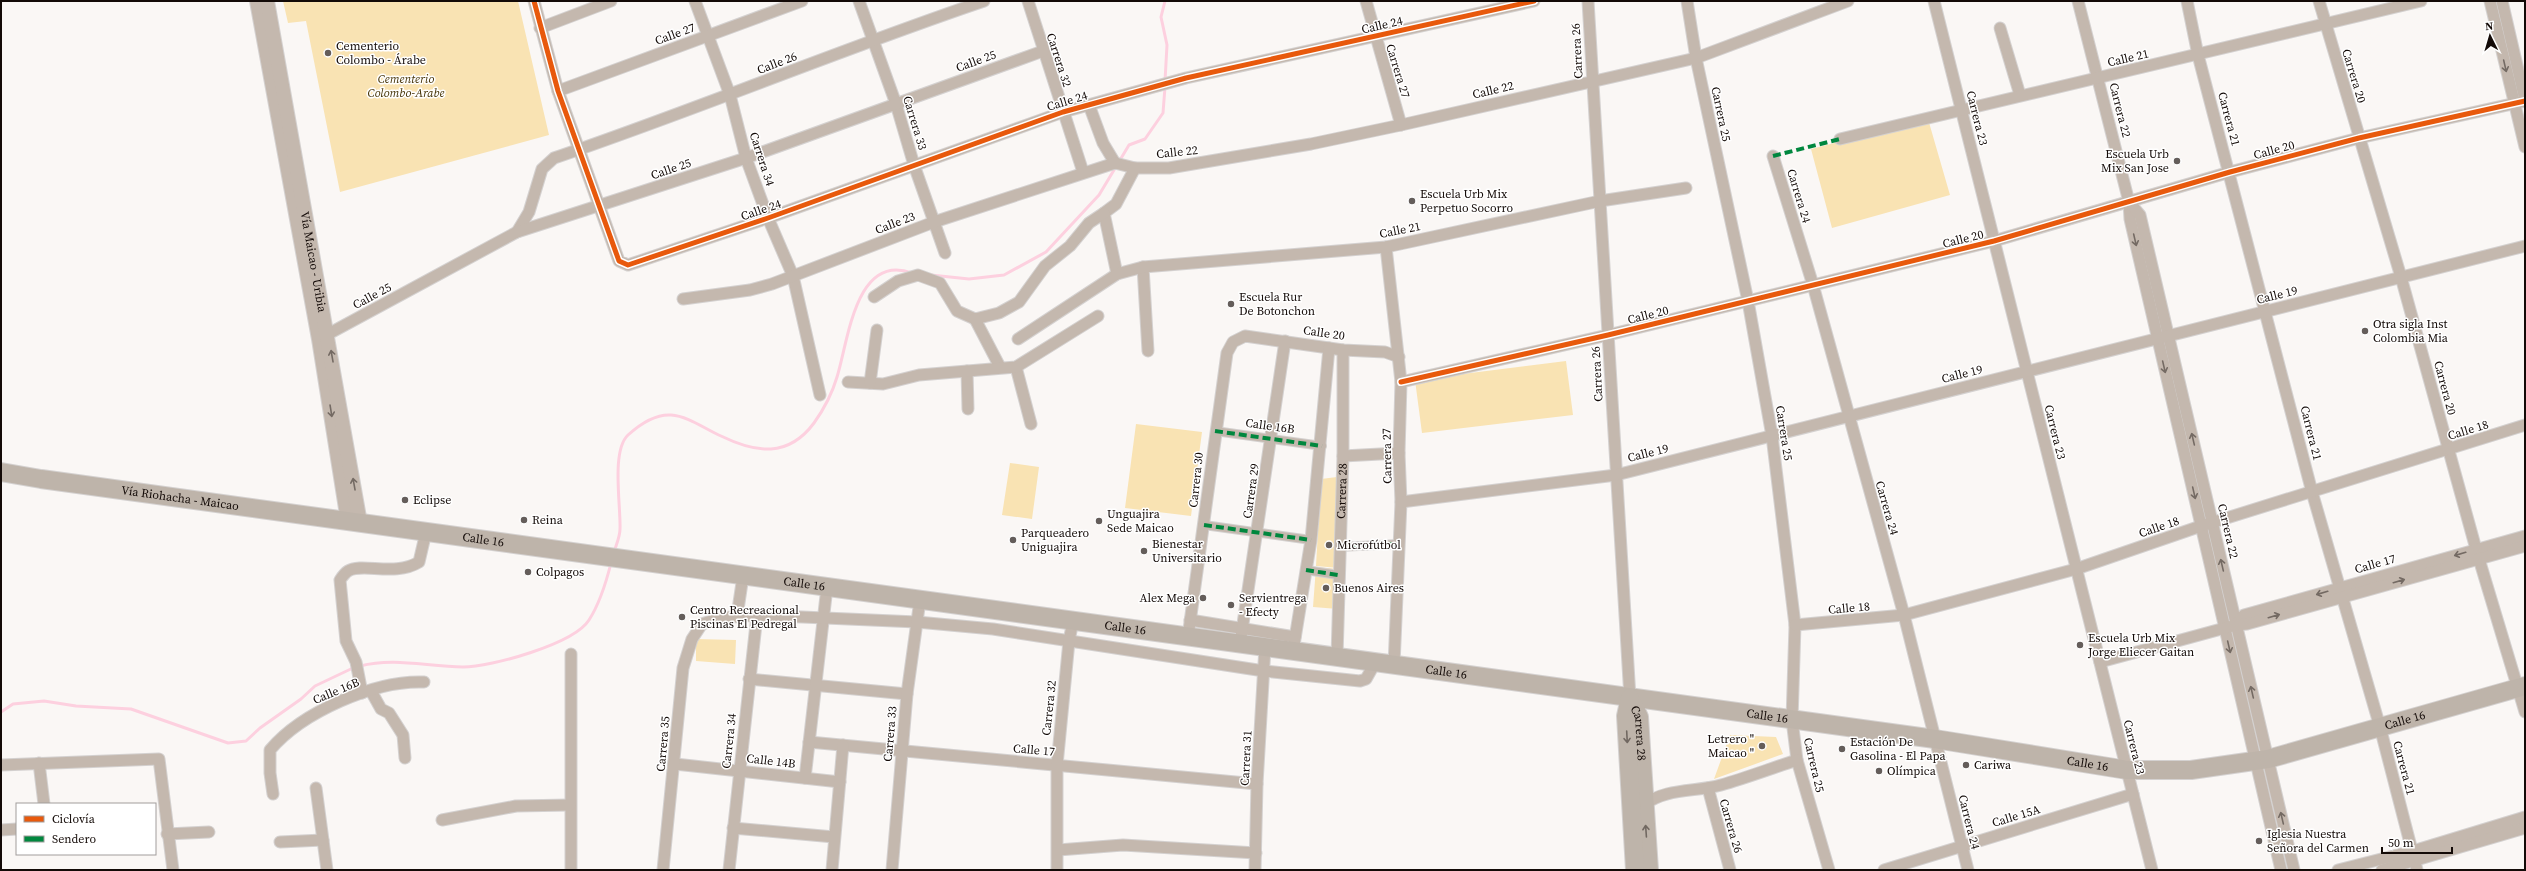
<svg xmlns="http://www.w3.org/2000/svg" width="2526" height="871" font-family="'Source Serif 4',serif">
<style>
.green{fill:#f9e3b3}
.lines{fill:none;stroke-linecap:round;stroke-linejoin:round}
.stream{stroke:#fdd0df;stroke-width:3}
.pedestrian-casing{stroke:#d4d1d0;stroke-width:10}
.minor-casing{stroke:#d4d1d0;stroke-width:13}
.tertiary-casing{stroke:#d4d1d0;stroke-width:16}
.trunk-casing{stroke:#d4d1d0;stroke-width:20}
.pedestrian{stroke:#c4b8ae;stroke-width:8}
.minor{stroke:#c4b8ae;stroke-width:11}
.tertiary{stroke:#c4b8ae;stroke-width:14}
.trunk{stroke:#beb4aa;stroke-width:18}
.quiet{stroke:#00873e;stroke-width:4;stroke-dasharray:8 4;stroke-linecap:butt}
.cycleway-casing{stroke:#fff;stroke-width:8}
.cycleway{stroke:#e8590c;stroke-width:5}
.oneway{stroke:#746a63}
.oneway2{stroke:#716861}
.poi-dot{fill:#645d5a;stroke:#fff;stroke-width:1.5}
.labels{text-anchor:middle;stroke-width:3;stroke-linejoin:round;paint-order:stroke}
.street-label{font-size:12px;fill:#130a07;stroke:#fff}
.poi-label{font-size:12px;fill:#130a07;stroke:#fff;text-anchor:start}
.park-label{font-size:12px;font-style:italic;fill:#443205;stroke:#fff}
</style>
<rect width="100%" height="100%" fill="#faf7f5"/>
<!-- green -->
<path class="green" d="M283,1H518L549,135L340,192L306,21L288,23Z
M1928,119L1950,195L1832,228L1811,149Z
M1566,361L1573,415L1422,433L1415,380Z
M1136,424L1202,432L1191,516L1125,508Z
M1010,463L1039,467L1032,519L1002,515Z
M1337,477L1340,525L1339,568L1316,566L1321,479Z
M1316,567L1339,569L1338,609L1313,607Z
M696,639L736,640L735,664L696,661Z
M1730,735L1776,737L1783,754L1714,779Z"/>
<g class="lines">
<!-- stream -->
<path class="stream" d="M1165,1L1161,17L1167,45L1165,81
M931,275L969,279L1004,275L1046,252L1099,195L1129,145L1145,139L1163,113L1165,87
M614,552C616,545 620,537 620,529C621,506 611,451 628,435C639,425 655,414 671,415C688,416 705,429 721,436C756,453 788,458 814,423C824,409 832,394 837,377C848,343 855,252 912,273
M360,666C395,657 428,667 463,667C491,667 574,644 589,620C600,603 606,583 611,563
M1,712L13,704L44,701L76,706L131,709L228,743L246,741L260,728L301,699L315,686L355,667"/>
<defs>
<path id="pedestrian" d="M1215,431L1322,446
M1204,525L1311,540
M1339,547L1399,544
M1306,570L1338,575"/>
<g id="minor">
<path d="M534,1L558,91L619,261L628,265L768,218L1063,112L1186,78L1534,1"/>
<path d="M695,1L730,95L746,158L768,218L793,276L820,395"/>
<path d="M859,1L896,104L914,165L945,253"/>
<path d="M1028,1L1083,172"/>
<path d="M1366,1L1401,125"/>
<path d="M1588,1L1630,698"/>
<path d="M1687,1L1696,58L1748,301L1772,436L1795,625L1792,720L1797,760L1829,870"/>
<path d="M1934,1L2152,870"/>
<path d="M2078,1L2129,202L2130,219L2281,870"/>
<path d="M2187,1L2198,55L2312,492L2380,727L2417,870"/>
<path d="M2319,1L2401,277L2476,549L2525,712"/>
<path d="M2490,1L2525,147"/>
<path d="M2502,1L2525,100"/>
<path d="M540,28L611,1"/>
<path d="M2000,28L2020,95"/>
<path d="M558,91L802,1"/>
<path d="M1089,105L1103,143L1115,163"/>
<path d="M1840,139L2421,1"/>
<path d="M1773,156L1813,285L1904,615L1968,870"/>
<path d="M1115,163L1135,168H1169L1311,144L1401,125L1696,58L1848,1"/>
<path d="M2129,202L2140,215L2294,870"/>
<path d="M517,232L529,212L542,169L554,158C698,109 839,50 984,1"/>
<path d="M1386,247L1401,382L1399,453L1401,502L1394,665"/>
<path d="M1143,267L1148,351"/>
<path d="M1117,274L1104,213L1116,204L1135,168"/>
<path d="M874,297L898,281L918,275L940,283L957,311L975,319L999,313L1019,302L1045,266L1070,246L1089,223L1104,213"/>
<path d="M683,299L750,290L772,284L934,222L1115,163"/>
<path d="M975,319L1000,367"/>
<path d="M319,339L517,232L746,158L1043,51"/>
<path d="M1018,339L1117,274L1143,267L1386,247L1600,201L1686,188"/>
<path d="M1016,367L1031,424"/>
<path d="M967,371L968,409"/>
<path d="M848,382L883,384L919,375L1016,367L1098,316"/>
<path d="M1401,382L1608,335L1994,241L2230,172L2359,138L2525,101"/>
<path d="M870,383L877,330"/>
<path d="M1343,456L1399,453"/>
<path d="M1401,502L1616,475L2525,246"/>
<path d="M737,616L743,576"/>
<path d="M1190,620L1295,637"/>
<path d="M1795,625L1904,615L2076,569L2201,526L2525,425"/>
<path d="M2236,625L2244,615L2525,536"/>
<path d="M1188,637L1227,353L1233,342L1245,336L1343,350L1385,352L1399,357"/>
<path d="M1240,644L1285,341"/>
<path d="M1293,651L1311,540L1329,348"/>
<path d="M571,654V870"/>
<path id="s1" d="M1337,657L1343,456V350"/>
<path d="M2100,662L2236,625L2247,624L2525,546"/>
<path d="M749,679L907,694"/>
<path d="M371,691L381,709L389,713L403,735L405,758"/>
<path d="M362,693L356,662L346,641L340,580C342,577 345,573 348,571C362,562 395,577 419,562L426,532"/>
<path d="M809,742L1257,784"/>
<path d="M39,763L44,804"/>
<path d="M675,764L840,782"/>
<path d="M1,765L159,759L173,870"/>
<path d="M805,778L827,587"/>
<path d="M316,788L327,870"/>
<path d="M1708,788L1730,870"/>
<path d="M273,794L270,773V750C302,712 375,680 424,682"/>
<path d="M1644,805C1665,788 1696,792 1721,785C1746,778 1772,768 1797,760"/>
<path d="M442,820L516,806L570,805"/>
<path d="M733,828L834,837"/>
<path d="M1,830L17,829"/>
<path d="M167,834L209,832"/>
<path d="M280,842L323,840"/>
<path d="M1058,850L1123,845L1256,853"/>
<path d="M663,870L683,668L692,639L702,624L720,618L757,615L917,622L993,629L1264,671L1360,681L1366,679L1375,663"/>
<path d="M729,870L757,615"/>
<path d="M832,870L843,745"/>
<path d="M892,870L907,694L920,600"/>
<path d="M1057,870V765L1069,641L1073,621"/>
<path d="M1255,870L1257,784L1265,647"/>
<path d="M1884,870L2133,794"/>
<path d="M2338,870L2413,851L2525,817"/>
<path d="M2382,870L2525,828"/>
</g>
<g id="tertiary">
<path d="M257,1L319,339L348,521"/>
<path id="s2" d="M267,1L360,523"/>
</g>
<g id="trunk">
<path id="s3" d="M1,472L41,479L1935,739L2127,770H2191L2268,759L2525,686"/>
<path id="s4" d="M1630,698L1639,717L1649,870"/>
<path d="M1630,698L1626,716L1635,870"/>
</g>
</defs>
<!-- pedestrian casing -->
<use href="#pedestrian" class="pedestrian-casing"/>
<!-- minor casing -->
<use href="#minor" class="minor-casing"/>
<!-- tertiary casing -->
<use href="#tertiary" class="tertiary-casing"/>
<!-- trunk casing -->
<use href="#trunk" class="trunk-casing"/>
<!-- pedestrian -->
<use href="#pedestrian" class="pedestrian"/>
<!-- minor -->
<use href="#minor" class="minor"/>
<!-- tertiary -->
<use href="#tertiary" class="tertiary"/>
<!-- trunk -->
<use href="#trunk" class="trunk"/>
<!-- quiet -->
<path class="quiet" d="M1773,156L1840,139
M1215,431L1322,446
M1204,525L1311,540
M1339,547L1399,544
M1306,570L1338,575"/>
<defs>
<path id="cycleway" d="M534,1L558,91L619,261L628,265L768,218L1063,112L1186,78L1534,1
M1401,382L1608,335L1994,241L2230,172L2359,138L2525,101"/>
</defs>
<!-- cycleway casing -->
<use href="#cycleway" class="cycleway-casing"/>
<!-- cycleway -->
<use href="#cycleway" class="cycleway"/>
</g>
<!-- one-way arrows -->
<defs><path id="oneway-shaft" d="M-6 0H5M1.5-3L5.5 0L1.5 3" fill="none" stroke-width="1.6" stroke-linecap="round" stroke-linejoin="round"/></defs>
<g class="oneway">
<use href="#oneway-shaft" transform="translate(2505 66) rotate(77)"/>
<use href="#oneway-shaft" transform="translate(2135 240) rotate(77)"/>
<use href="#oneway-shaft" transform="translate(332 356) rotate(-100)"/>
<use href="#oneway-shaft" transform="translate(2164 367) rotate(77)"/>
<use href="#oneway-shaft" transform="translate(331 411) rotate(81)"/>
<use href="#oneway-shaft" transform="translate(2193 439) rotate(-103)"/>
<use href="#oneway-shaft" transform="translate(354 484) rotate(-100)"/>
<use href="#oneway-shaft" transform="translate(2194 493) rotate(77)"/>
<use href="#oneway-shaft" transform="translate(2460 554) rotate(164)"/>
<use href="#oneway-shaft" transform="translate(2222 565) rotate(-103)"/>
<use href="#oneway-shaft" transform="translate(2399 581) rotate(-16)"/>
<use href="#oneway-shaft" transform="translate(2322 593) rotate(164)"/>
<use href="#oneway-shaft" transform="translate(2274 616) rotate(-16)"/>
<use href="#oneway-shaft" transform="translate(2229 647) rotate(77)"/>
<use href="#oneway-shaft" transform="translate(2252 692) rotate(-103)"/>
<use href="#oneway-shaft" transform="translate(2282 818) rotate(-103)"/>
</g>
<g class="oneway2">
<use href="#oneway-shaft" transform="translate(1627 737) rotate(87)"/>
<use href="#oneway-shaft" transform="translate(1646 831) rotate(-94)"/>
</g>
<!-- markers -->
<g class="poi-dot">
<circle cx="328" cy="53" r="4"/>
<circle cx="2177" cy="161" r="4"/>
<circle cx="1412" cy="201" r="4"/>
<circle cx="1231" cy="304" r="4"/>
<circle cx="2365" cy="331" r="4"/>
<circle cx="405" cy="500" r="4"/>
<circle cx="524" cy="520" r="4"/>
<circle cx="1099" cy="521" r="4"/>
<circle cx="1013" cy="540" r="4"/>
<circle cx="1329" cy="545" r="4"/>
<circle cx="1144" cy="551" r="4"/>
<circle cx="528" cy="572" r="4"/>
<circle cx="1326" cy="588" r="4"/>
<circle cx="1203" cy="598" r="4"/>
<circle cx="1231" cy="605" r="4"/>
<circle cx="682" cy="617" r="4"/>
<circle cx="2080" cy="645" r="4"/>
<circle cx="1762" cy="746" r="4"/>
<circle cx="1842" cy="749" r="4"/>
<circle cx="1966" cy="765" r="4"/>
<circle cx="1879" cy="771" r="4"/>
<circle cx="2259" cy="841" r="4"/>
</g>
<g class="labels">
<!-- street labels -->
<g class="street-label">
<text transform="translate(1382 25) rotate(-13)" y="4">Calle 24</text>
<text transform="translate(675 34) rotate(-20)" y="4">Calle 27</text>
<text transform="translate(1577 51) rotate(-93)" y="4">Carrera 26</text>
<text transform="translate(2128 58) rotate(-13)" y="4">Calle 21</text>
<text transform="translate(1059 60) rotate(72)" y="4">Carrera 32</text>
<text transform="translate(976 61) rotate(-20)" y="4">Calle 25</text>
<text transform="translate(777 63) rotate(-21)" y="4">Calle 26</text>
<text transform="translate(1398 71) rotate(73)" y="4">Carrera 27</text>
<text transform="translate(2354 76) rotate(73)" y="4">Carrera 20</text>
<text transform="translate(1493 90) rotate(-13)" y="4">Calle 22</text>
<text transform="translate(1067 101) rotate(-17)" y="4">Calle 24</text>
<text transform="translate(2120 110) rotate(76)" y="4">Carrera 22</text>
<text transform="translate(1721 114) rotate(78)" y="4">Carrera 25</text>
<text transform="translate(1977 118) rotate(76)" y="4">Carrera 23</text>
<text transform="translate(2229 119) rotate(75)" y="4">Carrera 21</text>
<text transform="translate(915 123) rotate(73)" y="4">Carrera 33</text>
<text transform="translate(2274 150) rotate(-15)" y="4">Calle 20</text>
<text transform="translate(1177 152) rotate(-6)" y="4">Calle 22</text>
<text transform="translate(762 159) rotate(72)" y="4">Carrera 34</text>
<text transform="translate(671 169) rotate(-19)" y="4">Calle 25</text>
<text transform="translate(1799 196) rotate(73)" y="4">Carrera 24</text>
<text transform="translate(761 210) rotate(-19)" y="4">Calle 24</text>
<text transform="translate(895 223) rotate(-21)" y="4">Calle 23</text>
<text transform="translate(1400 230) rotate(-11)" y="4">Calle 21</text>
<text transform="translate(1963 239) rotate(-14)" y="4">Calle 20</text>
<text dy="4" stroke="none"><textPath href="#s2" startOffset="265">Vía Maicao - Uribia</textPath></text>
<text transform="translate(2277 295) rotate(-14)" y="4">Calle 19</text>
<text transform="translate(372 296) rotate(-28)" y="4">Calle 25</text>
<text transform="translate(1648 315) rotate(-14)" y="4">Calle 20</text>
<text transform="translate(1324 333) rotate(8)" y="4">Calle 20</text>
<text transform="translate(1597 374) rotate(-93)" y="4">Carrera 26</text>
<text transform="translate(1962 374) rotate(-14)" y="4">Calle 19</text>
<text transform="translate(2445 388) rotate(75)" y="4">Carrera 20</text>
<text transform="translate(1270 426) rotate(8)" y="4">Calle 16B</text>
<text transform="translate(2468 430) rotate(-17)" y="4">Calle 18</text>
<text transform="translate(2055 432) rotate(76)" y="4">Carrera 23</text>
<text transform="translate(1784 433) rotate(81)" y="4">Carrera 25</text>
<text transform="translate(2311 433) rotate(76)" y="4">Carrera 21</text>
<text transform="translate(1648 453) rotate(-14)" y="4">Calle 19</text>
<text transform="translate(1387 456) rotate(-91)" y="4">Carrera 27</text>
<text transform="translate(1196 480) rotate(-84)" y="4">Carrera 30</text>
<text transform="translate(1251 491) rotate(-82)" y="4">Carrera 29</text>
<text dy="4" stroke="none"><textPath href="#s1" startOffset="166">Carrera 28</textPath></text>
<text dy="4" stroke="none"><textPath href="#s3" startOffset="181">Vía Riohacha - Maicao</textPath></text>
<text transform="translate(1887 508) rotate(74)" y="4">Carrera 24</text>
<text transform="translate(2159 527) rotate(-19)" y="4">Calle 18</text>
<text transform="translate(2228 531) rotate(77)" y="4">Carrera 22</text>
<text dy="4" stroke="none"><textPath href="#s3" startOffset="487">Calle 16</textPath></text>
<text transform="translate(2375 564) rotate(-16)" y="4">Calle 17</text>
<text dy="4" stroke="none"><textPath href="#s3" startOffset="811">Calle 16</textPath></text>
<text transform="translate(1849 608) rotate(-5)" y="4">Calle 18</text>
<text dy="4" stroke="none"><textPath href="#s3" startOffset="1135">Calle 16</textPath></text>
<text dy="4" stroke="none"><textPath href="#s3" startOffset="1459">Calle 16</textPath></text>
<text transform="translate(336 691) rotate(-23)" y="4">Calle 16B</text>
<text transform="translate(1049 708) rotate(-84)" y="4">Carrera 32</text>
<text dy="4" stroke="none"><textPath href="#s3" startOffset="1783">Calle 16</textPath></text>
<text dy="4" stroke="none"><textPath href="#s3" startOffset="2431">Calle 16</textPath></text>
<text transform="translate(890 734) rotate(-85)" y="4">Carrera 33</text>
<text dy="4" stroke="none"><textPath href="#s4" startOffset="37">Carrera 28</textPath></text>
<text transform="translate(729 741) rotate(-84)" y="4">Carrera 34</text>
<text transform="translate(663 744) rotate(-85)" y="4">Carrera 35</text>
<text transform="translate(2134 747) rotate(76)" y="4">Carrera 23</text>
<text transform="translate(1034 750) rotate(5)" y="4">Calle 17</text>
<text transform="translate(1246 758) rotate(-87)" y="4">Carrera 31</text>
<text transform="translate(771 761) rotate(7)" y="4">Calle 14B</text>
<text dy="4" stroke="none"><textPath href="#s3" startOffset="2107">Calle 16</textPath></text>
<text transform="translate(1814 765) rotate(77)" y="4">Carrera 25</text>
<text transform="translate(2404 768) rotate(75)" y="4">Carrera 21</text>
<text transform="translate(2016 816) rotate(-17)" y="4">Calle 15A</text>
<text transform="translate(1969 822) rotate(76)" y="4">Carrera 24</text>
<text transform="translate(1731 826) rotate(74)" y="4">Carrera 26</text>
</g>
<!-- poi labels -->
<g class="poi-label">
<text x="336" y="50">Cementerio<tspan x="336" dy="14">Colombo - Árabe</tspan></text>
<text x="2169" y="158" text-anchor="end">Escuela Urb<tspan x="2169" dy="14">Mix San Jose</tspan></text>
<text x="1420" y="198">Escuela Urb Mix<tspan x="1420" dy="14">Perpetuo Socorro</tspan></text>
<text x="1239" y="301">Escuela Rur<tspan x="1239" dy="14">De Botonchon</tspan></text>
<text x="2373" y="328">Otra sigla Inst<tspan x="2373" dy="14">Colombia Mia</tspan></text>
<text x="413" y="504">Eclipse</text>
<text x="1107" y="518">Unguajira<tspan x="1107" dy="14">Sede Maicao</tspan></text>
<text x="532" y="524">Reina</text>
<text x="1021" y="537">Parqueadero<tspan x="1021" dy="14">Uniguajira</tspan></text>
<text x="1152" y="548">Bienestar<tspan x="1152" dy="14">Universitario</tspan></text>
<text x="1337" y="549">Microfútbol</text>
<text x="536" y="576">Colpagos</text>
<text x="1334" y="592">Buenos Aires</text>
<text x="1195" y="602" text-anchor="end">Alex Mega</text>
<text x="1239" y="602">Servientrega<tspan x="1239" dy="14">- Efecty</tspan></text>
<text x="690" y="614">Centro Recreacional<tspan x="690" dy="14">Piscinas El Pedregal</tspan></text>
<text x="2088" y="642">Escuela Urb Mix<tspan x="2088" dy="14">Jorge Eliecer Gaitan</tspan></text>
<text x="1754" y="743" text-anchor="end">Letrero "<tspan x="1754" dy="14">Maicao "</tspan></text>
<text x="1850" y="746">Estación De<tspan x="1850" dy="14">Gasolina - El Papa</tspan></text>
<text x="1974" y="769">Cariwa</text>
<text x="1887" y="775">Olímpica</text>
<text x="2267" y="838">Iglesia Nuestra<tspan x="2267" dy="14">Señora del Carmen</tspan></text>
</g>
<!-- park labels -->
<g class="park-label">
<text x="406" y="83">Cementerio<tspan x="406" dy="14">Colombo-Arabe</tspan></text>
</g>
</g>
<!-- border -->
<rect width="2526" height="871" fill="none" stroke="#130a07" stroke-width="4"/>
<!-- legend -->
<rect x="16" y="803" width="140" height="52" fill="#ffffff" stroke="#a19d9c"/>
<rect x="24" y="816" width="20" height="6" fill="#e8590c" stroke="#a19d9c"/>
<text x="52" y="823" font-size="12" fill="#130a07">Ciclovía</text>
<rect x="24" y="836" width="20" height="6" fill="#00873e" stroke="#a19d9c"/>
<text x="52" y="843" font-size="12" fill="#130a07">Sendero</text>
<!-- north arrow -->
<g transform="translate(2490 36) rotate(355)" stroke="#ffffff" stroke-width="3" paint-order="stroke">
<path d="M0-3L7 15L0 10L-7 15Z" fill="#130a07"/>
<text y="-6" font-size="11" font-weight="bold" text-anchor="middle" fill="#130a07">N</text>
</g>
<!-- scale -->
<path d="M2382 847v6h70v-6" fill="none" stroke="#130a07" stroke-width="2"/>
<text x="2388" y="847" font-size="12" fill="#130a07" stroke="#ffffff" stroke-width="3" paint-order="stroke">50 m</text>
</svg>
